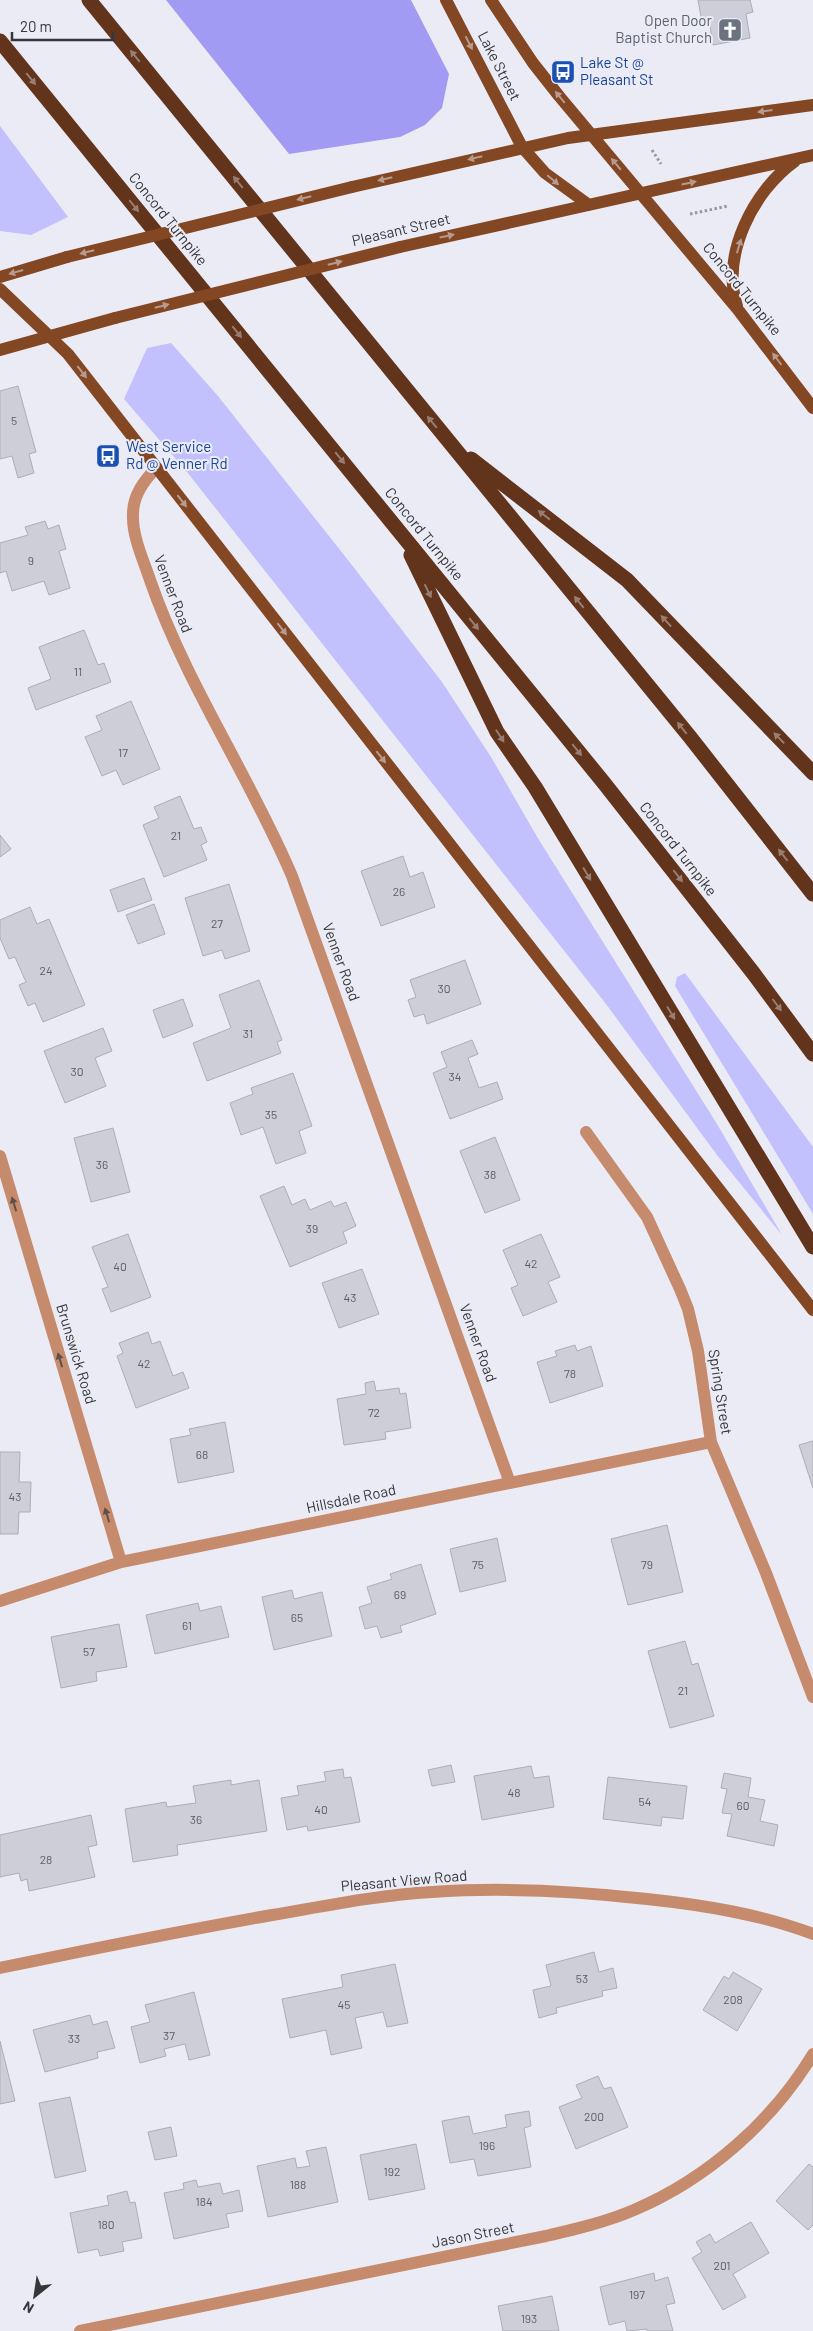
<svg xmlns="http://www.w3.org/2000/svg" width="813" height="2331" font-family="Barlow,sans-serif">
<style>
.green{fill:#c2c0fd}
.forest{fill:#a19bf4}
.building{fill:#ceced9;stroke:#adadb7}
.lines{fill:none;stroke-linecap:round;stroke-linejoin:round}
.path{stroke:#97979e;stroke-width:3;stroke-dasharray:2.5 2.5;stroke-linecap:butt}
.minor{stroke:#c68b6c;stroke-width:12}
.major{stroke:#834724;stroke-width:12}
.highway{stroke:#61341b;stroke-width:15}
.major-bridge{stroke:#834724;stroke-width:12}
.oneway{fill:#b7998d}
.oneway2{fill:#987d73}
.oneway3{fill:#615049}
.labels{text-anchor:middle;stroke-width:4;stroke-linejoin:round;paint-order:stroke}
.number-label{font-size:12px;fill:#5c5c62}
.worship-label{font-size:15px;fill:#5b616d;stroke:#ebebf6;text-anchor:end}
.transit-label{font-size:15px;fill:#164399;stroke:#ebebf6;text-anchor:start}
.street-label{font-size:15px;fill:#36363a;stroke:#ebebf6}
</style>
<rect width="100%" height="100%" fill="#ebebf6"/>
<!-- green -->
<path class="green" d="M0,126L68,217L31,235L0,231Z
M171,343L218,396L348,560L442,682L491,757L539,840L717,1124L782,1235L717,1155L606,1004L187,472L124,399L147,348Z
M685,973L813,1147V1214L675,986L677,977Z"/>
<!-- forest -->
<path class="forest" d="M166,0H411L449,74L442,108L425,125L400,137L289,154Z"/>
<!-- building -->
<path class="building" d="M698,0H750L753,12L746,14L750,38L713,45L709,20L702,22Z
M18,386L36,452L29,454L34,473L18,478L12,456L0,459V391Z
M45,521L48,529L59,525L66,549L59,551L70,588L49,595L44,581L12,591L6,571L0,573V543L28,535L25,527Z
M84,630L98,665L104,663L111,682L36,710L28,688L51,679L39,647Z
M131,701L160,769L123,785L116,770L102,776L85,737L102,730L96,716Z
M180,796L194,829L201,827L207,842L201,845L207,860L164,877L143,825L159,818L154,807Z
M0,835L11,849L0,857Z
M403,856L410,877L423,872L435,907L381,926L361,871Z
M144,878L152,900L118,912L110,890Z
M229,884L250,951L225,959L222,950L203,956L185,898Z
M154,904L165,934L138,944L126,915Z
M30,907L37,924L49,919L85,1005L43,1022L35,1003L28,1006L19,985L26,982L15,957L9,959L0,938V920Z
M465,960L481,1004L427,1024L424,1014L414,1017L408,1000L416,997L410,980Z
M259,980L282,1040L277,1042L281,1053L207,1081L193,1043L231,1028L219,995Z
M183,999L193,1026L163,1038L153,1010Z
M103,1028L112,1051L95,1058L106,1086L65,1103L44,1051Z
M472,1040L478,1054L468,1058L479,1088L497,1082L503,1099L450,1119L433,1073L447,1067L441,1052Z
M293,1073L312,1126L299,1131L306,1153L276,1164L263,1127L241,1135L230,1103L253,1094L251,1088Z
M113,1128L130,1192L91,1202L74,1138Z
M495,1137L520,1200L485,1213L460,1151Z
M284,1186L292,1205L305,1199L310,1210L331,1201L334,1207L346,1202L356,1226L343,1232L347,1243L290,1267L260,1196Z
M128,1234L151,1297L111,1312L102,1289L108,1287L92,1247Z
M541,1234L560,1277L548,1282L557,1302L523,1316L511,1288L518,1285L503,1250Z
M362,1269L379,1314L339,1328L322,1283Z
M148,1332L152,1344L160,1341L173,1376L183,1372L189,1388L136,1408L117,1356L123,1353L119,1343Z
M575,1345L577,1351L591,1346L603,1386L550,1403L537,1362L557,1356L555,1351Z
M374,1381L376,1391L399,1388L400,1394L406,1393L411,1428L385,1432L386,1439L344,1445L337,1399L366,1394L365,1383Z
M225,1422L234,1472L178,1483L170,1439L191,1435L189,1429Z
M813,1441V1488L799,1445Z
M0,1452H20L19,1482H31L30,1512H19L18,1534H0Z
M667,1525L683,1592L628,1605L611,1539Z
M497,1538L506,1581L460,1592L450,1549Z
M421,1564L436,1614L400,1626L402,1632L381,1638L377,1626L365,1629L359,1607L372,1603L367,1587L392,1579L390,1574Z
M292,1590L294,1599L322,1592L332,1636L274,1650L262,1597Z
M198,1603L200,1611L221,1606L229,1637L155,1654L146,1615Z
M119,1624L127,1667L96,1672L97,1681L61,1688L51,1637Z
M685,1641L692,1665L698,1663L714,1716L670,1728L648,1651Z
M451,1765L455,1782L432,1786L428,1770Z
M531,1766L534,1778L549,1776L554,1807L482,1820L474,1776Z
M343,1769L344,1778L351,1777L360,1822L308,1831L307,1826L287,1830L281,1798L299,1795L297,1786L326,1781L324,1772Z
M724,1773L751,1778L748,1797L765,1800L760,1821L778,1825L774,1846L727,1836L732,1814L722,1813L727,1789L721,1788Z
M608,1777L687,1786L683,1819L662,1817L661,1826L603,1819Z
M231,1780V1785L259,1780L267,1831L177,1845L178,1855L133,1862L125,1809L166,1802L167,1807L196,1803L193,1786Z
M91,1815L97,1845L88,1847L95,1877L29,1891L27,1879L21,1881L19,1873L0,1877V1835Z
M594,1952L599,1972L613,1968L617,1988L602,1991L603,1996L556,2008L557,2013L539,2018L533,1990L551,1986L546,1965Z
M395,1964L408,2023L387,2027L383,2012L355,2018L362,2048L331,2055L326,2030L290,2038L282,1999L343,1987L341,1975Z
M733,1972L762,1989L737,2031L703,2010L724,1976L729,1979Z
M194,1992L210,2055L189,2060L185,2044L164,2049L166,2056L140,2063L131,2027L150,2022L145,2005Z
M90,2015L93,2025L107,2021L115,2048L97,2052L98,2058L45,2072L33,2030Z
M0,2041L15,2101L0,2104Z
M598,2076L604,2089L611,2087L628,2127L576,2149L559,2107L582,2098L576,2085Z
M70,2097L86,2171L55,2178L39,2103Z
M529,2111L531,2126L524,2128L531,2167L478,2176L474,2159L450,2163L442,2121L469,2116L473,2134L507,2127L505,2115Z
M171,2127L177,2156L155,2160L148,2132Z
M416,2144L425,2189L369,2200L360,2155Z
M326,2147L338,2202L268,2217L257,2166L295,2158L297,2168L310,2166L306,2151Z
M809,2164L813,2167V2225L808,2230L776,2201Z
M196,2180L198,2187L220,2183L223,2194L239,2190L243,2211L226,2214L229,2227L174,2239L164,2193L184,2189L183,2183Z
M127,2191L130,2203L135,2202L142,2238L122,2242L124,2251L100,2256L98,2249L78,2253L70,2213L109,2205L107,2196Z
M751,2222L769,2253L733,2274L746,2297L723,2310L692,2258L702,2252L696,2242L710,2234L715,2243Z
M654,2273L655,2281L668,2277L675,2303L666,2305L673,2331H647V2329L627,2331L625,2321L609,2325L600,2287Z
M552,2296L559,2331H503L498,2306Z"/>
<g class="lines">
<!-- path -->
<path class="path" d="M652,150L661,164
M690,214L728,206"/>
<!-- minor -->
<path class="minor" d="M156,468C144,481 133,495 133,514C132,536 143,559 150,580C186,684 249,775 292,876L510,1483
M586,1132L647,1217L680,1289L688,1309L698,1351L711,1442L766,1573L813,1697
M0,1156L121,1562
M0,1601L121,1562L711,1442
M0,1968C91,1949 181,1931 272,1915C325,1906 378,1895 432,1892C504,1887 576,1891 647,1899C703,1905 760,1914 813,1934
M80,2331L546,2236C576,2229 606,2222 634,2210C707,2179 772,2122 813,2054"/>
<!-- major -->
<path class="major" d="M446,0L522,147L545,173L589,205
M491,0L533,63L559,96L739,311L813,408
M352,187L568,138L813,105
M400,247L813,155
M0,277L67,257
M0,289L68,354L813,1310
M737,306C721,255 753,191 795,161
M0,350L115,318"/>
<!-- highway -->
<path class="highway" d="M89,0L690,737L813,894
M0,41L604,783L754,974L813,1054
M471,459L627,580L813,773
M411,555L497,732L535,787L813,1247"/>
<!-- major-bridge -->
<path class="major-bridge" d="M67,257L352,187
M115,318L400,247"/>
</g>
<!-- one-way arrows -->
<defs><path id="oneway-solid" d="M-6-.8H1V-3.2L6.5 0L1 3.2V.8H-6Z" transform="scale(1.25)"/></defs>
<g class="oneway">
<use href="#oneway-solid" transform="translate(469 43) rotate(63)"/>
<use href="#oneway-solid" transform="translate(560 97) rotate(-129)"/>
<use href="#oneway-solid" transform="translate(765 111) rotate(172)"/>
<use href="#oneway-solid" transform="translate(475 158) rotate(167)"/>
<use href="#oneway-solid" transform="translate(616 164) rotate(-130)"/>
<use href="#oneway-solid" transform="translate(385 179) rotate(167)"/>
<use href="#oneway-solid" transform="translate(553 180) rotate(40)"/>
<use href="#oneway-solid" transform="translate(689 183) rotate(-12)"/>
<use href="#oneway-solid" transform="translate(304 198) rotate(166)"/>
<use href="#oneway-solid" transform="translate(447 236) rotate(-12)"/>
<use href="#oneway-solid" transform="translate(739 246) rotate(-74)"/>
<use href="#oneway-solid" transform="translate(87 252) rotate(166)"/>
<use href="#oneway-solid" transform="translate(335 263) rotate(-14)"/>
<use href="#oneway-solid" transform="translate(16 272) rotate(164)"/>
<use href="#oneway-solid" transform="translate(162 306) rotate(-14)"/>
<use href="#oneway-solid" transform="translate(777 359) rotate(-127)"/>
<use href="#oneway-solid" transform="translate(82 372) rotate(52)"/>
<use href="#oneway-solid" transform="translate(182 501) rotate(52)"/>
<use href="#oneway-solid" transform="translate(282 629) rotate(52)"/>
<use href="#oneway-solid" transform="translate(381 757) rotate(52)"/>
</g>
<g class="oneway2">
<use href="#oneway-solid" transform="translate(135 56) rotate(-129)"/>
<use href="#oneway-solid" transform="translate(31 79) rotate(51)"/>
<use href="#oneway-solid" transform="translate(238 182) rotate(-129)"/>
<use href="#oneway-solid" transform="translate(134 206) rotate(51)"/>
<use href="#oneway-solid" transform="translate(237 332) rotate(51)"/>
<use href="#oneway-solid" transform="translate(432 422) rotate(-129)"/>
<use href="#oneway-solid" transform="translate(340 458) rotate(51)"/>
<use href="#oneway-solid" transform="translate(544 515) rotate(-142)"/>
<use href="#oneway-solid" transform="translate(428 591) rotate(64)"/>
<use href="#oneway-solid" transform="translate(579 602) rotate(-129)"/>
<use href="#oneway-solid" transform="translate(666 621) rotate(-133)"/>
<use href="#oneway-solid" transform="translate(474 624) rotate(51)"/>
<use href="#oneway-solid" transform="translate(682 728) rotate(-129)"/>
<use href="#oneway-solid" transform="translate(500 736) rotate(57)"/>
<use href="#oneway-solid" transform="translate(779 738) rotate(-134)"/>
<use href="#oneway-solid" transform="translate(577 750) rotate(51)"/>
<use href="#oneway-solid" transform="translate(783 855) rotate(-128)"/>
<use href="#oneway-solid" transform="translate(587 874) rotate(59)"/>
<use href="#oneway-solid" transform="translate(678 876) rotate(52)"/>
<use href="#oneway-solid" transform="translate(777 1005) rotate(53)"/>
<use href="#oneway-solid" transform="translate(671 1013) rotate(59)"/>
</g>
<g class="oneway3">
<use href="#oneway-solid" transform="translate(14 1204) rotate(-107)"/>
<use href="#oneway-solid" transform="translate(60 1360) rotate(-107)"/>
<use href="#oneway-solid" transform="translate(107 1515) rotate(-107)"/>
</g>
<!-- icons -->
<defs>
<symbol id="church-square" viewBox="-11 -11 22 22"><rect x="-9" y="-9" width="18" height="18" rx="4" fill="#6b7280" stroke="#ebebf6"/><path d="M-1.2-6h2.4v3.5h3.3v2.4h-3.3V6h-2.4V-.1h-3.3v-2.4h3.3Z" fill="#fff"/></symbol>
<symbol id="bus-square" viewBox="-11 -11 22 22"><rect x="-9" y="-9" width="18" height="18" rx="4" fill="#1a4fb4" stroke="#ebebf6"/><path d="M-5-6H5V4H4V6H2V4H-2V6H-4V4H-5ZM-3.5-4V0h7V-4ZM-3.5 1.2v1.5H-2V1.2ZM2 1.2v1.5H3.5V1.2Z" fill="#fff"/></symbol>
</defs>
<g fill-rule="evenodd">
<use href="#church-square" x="716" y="16" width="28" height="28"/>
<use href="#bus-square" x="549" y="58" width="28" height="28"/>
<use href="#bus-square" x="94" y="442" width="28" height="28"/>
</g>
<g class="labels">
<!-- number labels -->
<g class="number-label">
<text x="14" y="425">5</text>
<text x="31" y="565">9</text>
<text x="78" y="676">11</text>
<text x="123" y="757">17</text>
<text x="176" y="840">21</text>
<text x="399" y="896">26</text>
<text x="217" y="928">27</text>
<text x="46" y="975">24</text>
<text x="444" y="993">30</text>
<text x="248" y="1038">31</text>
<text x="77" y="1076">30</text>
<text x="455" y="1081">34</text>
<text x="271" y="1119">35</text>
<text x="102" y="1169">36</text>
<text x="490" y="1179">38</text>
<text x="312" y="1233">39</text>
<text x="531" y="1268">42</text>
<text x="120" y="1271">40</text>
<text x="350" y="1302">43</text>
<text x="144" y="1368">42</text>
<text x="570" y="1378">78</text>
<text x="374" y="1417">72</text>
<text x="202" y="1459">68</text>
<text x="15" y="1501">43</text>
<text x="478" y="1569">75</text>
<text x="647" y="1569">79</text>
<text x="400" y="1599">69</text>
<text x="297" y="1622">65</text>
<text x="187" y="1630">61</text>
<text x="89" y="1656">57</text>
<text x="683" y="1695">21</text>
<text x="514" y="1797">48</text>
<text x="645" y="1806">54</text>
<text x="743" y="1810">60</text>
<text x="321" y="1814">40</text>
<text x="196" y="1824">36</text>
<text x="46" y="1864">28</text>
<text x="582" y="1983">53</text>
<text x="733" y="2004">208</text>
<text x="344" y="2009">45</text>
<text x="169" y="2040">37</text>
<text x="74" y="2043">33</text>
<text x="594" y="2121">200</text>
<text x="487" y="2150">196</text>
<text x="392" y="2176">192</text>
<text x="298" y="2189">188</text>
<text x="204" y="2206">184</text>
<text x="106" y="2229">180</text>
<text x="722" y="2270">201</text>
<text x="637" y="2299">197</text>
<text x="529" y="2323">193</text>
</g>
<!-- worship labels -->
<g class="worship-label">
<text x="712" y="26">Open Door<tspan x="712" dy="17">Baptist Church</tspan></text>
</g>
<!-- transit labels -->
<g class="transit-label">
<text x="580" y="68">Lake St @<tspan x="580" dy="17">Pleasant St</tspan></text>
<text x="126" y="452">West Service<tspan x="126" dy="17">Rd @ Venner Rd</tspan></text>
</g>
<!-- street labels -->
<g class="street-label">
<text transform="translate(499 66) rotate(63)" y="5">Lake Street</text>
<text transform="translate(168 219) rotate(51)" y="5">Concord Turnpike</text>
<text transform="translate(401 230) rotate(-13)" y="5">Pleasant Street</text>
<text transform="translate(742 289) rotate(51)" y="5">Concord Turnpike</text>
<text transform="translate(424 534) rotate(51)" y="5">Concord Turnpike</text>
<text transform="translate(173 594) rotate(69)" y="5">Venner Road</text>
<text transform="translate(678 849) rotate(52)" y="5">Concord Turnpike</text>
<text transform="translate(341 962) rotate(70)" y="5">Venner Road</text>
<text transform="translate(478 1343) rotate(70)" y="5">Venner Road</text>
<text transform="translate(76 1354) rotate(73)" y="5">Brunswick Road</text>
<text transform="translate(720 1392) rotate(81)" y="5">Spring Street</text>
<text transform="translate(351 1499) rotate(-12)" y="5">Hillsdale Road</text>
<text transform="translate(404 1881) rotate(-5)" y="5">Pleasant View Road</text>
<text transform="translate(473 2235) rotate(-11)" y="5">Jason Street</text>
</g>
</g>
<!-- north arrow -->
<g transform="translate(35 2296) rotate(210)" stroke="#ebebf6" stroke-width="4" paint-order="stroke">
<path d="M0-4L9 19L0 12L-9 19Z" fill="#36363a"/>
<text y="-8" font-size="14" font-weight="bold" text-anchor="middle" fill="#36363a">N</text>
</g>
<!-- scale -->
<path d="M12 32v8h101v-8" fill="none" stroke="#36363a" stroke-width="2.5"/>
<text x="20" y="32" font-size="15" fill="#36363a" stroke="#ebebf6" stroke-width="4" paint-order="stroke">20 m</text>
</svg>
